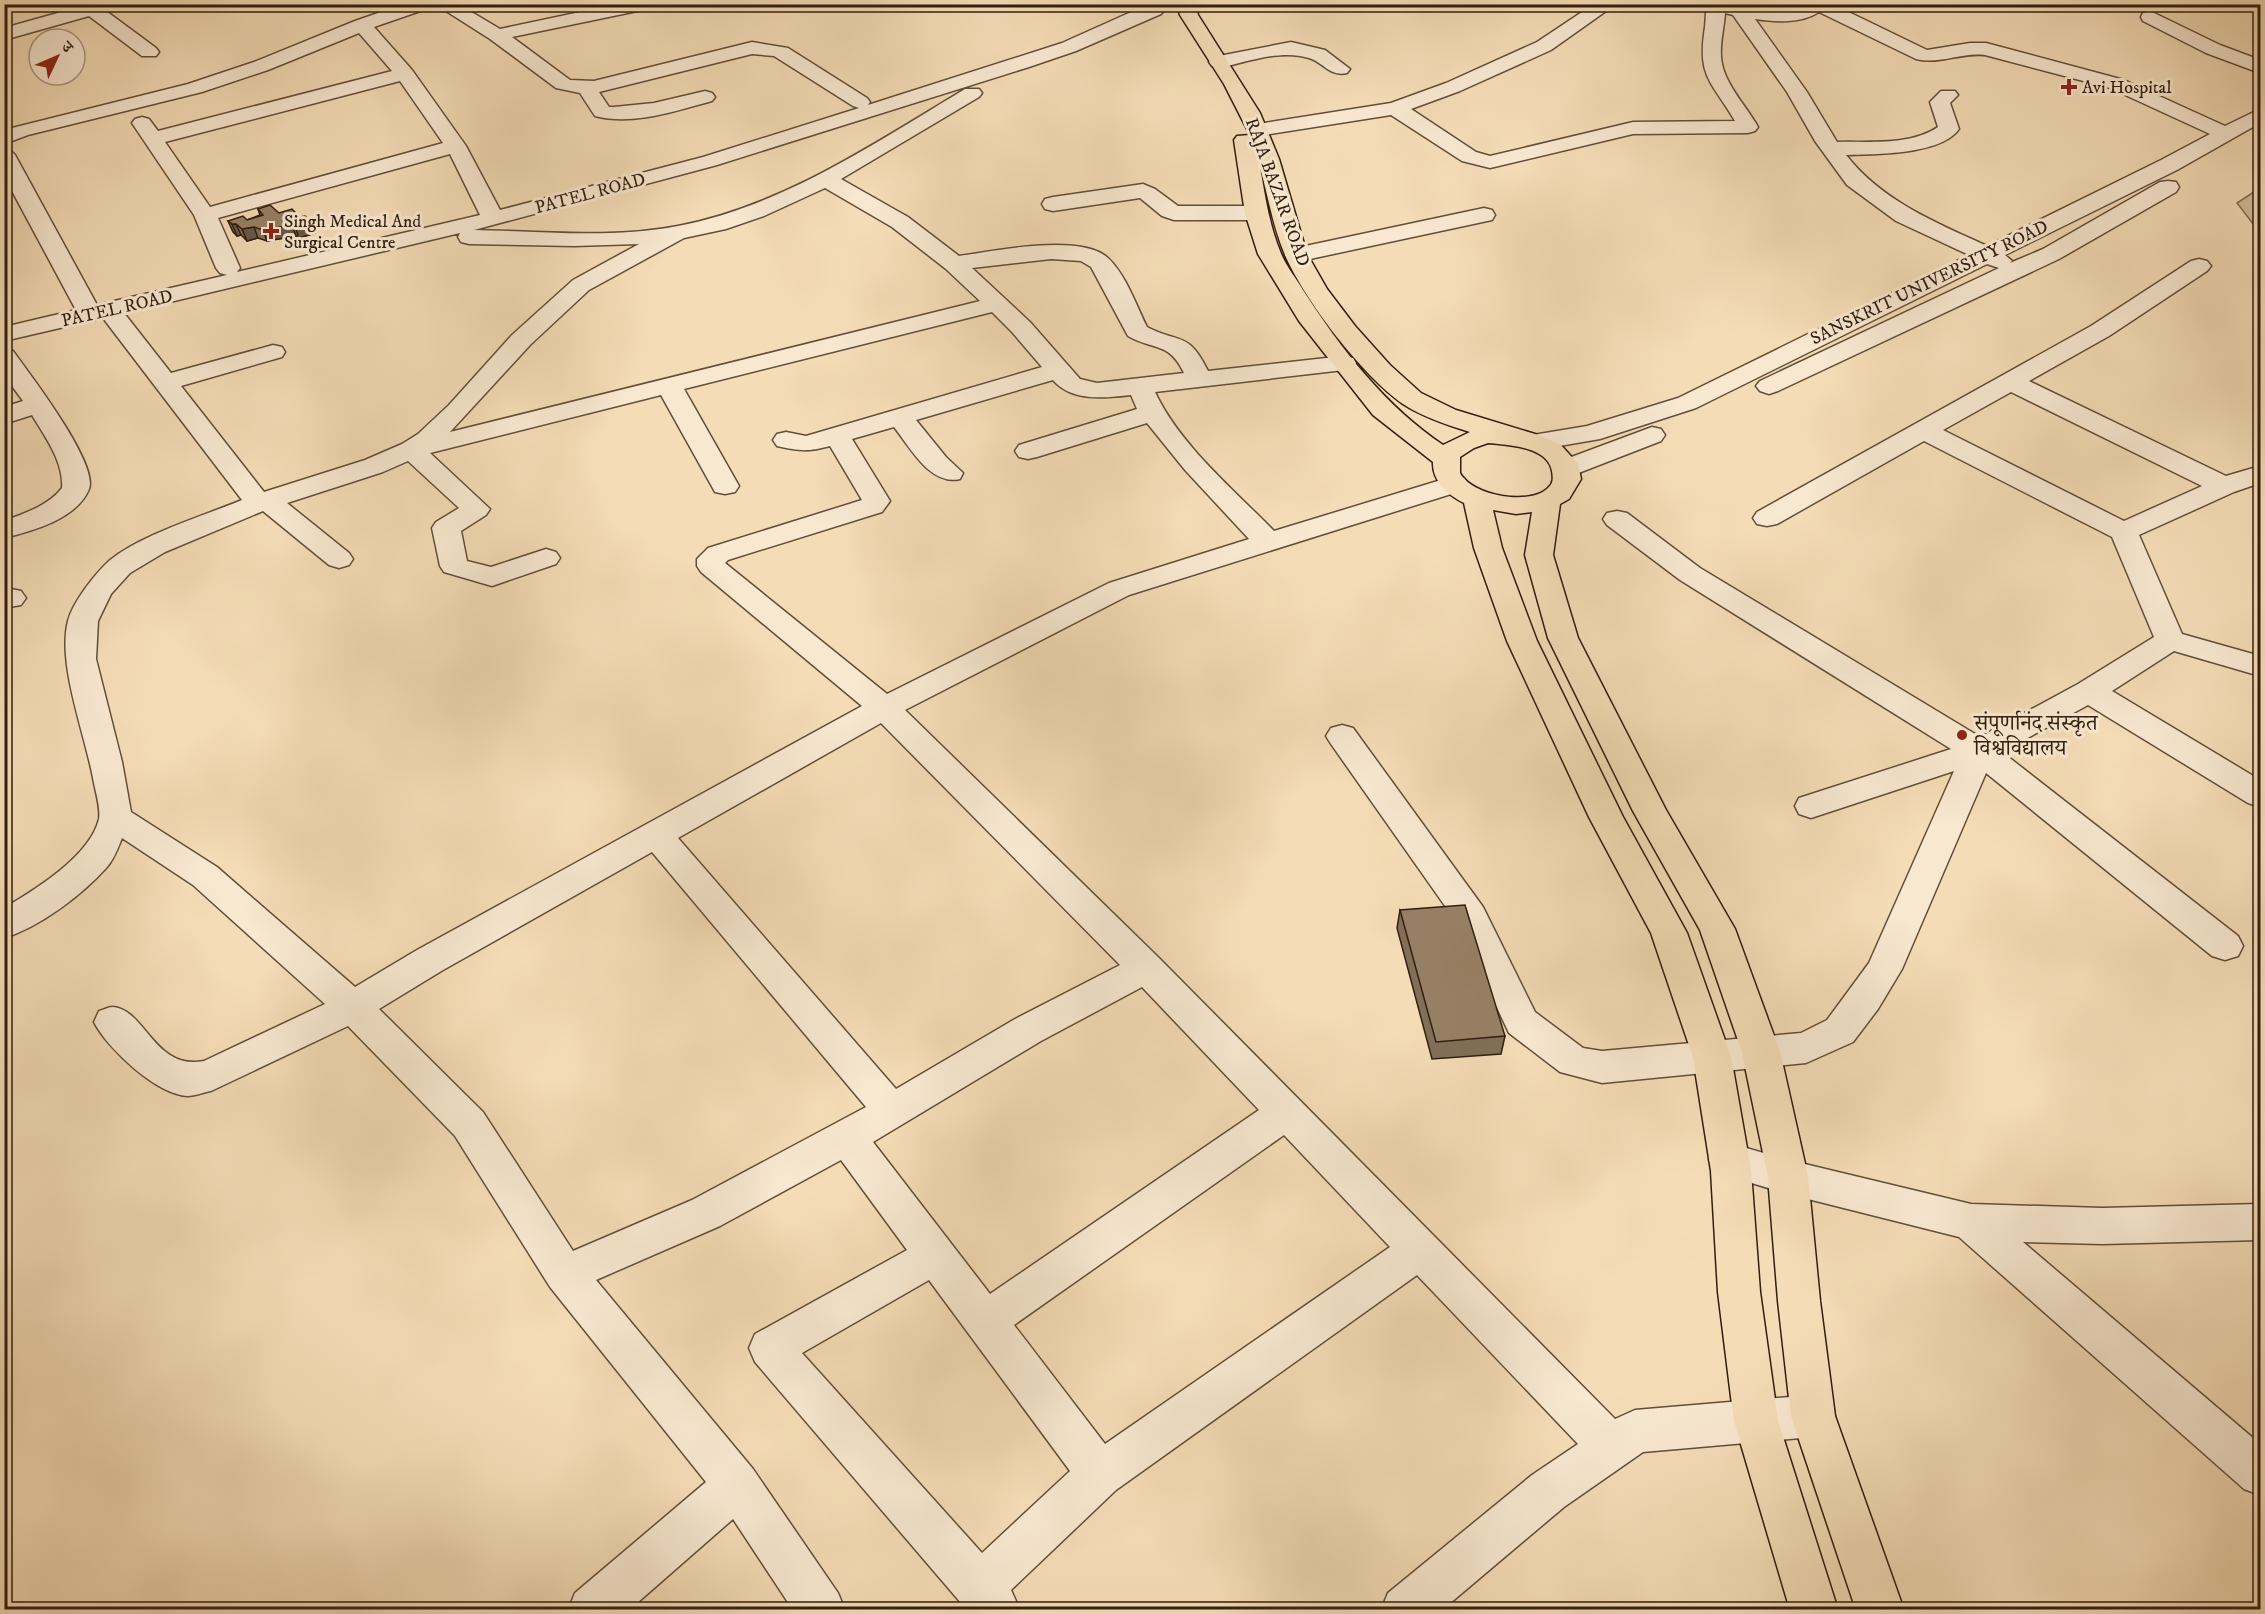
<svg xmlns="http://www.w3.org/2000/svg" width="2265" height="1614" font-family="'IM FELL DW Pica','Noto Serif Devanagari',serif">
<style>
.green{fill:#d3bc9a;stroke:#826d54;stroke-width:1.5}
.lines{fill:none;stroke-linecap:round;stroke-linejoin:round}
.minor-casing{stroke:#624e39;stroke-width:3}
.major-casing{stroke:#321e0f;stroke-width:3}
.minor{fill:#f8e8d0;fill-rule:evenodd}
.major{fill:#f4dcb6;fill-rule:evenodd}
.wall{fill:#826f58;stroke:#321e0f;stroke-width:1.5}
.shaded-wall{fill:#6a5a47;stroke:#321e0f;stroke-width:1.5}
.building{fill:#978166;stroke:#321e0f;stroke-width:1.5}
.poi-dot{fill:#8f2418;stroke:#f8e8d0;stroke-width:2}
.labels{text-anchor:middle;stroke-width:6;stroke-linejoin:round;paint-order:stroke}
.far-poi-label{font-size:18px;fill:#321e0f;stroke:#f8e8d0;text-anchor:start}
.far-street-label{font-size:18px;fill:#321e0f;stroke:#f8e8d0}
.poi-label{font-size:22px;fill:#321e0f;stroke:#f8e8d0;text-anchor:start}
</style>
<rect width="100%" height="100%" fill="#f4dcb6"/>
<filter id="stains"><feTurbulence type="fractalNoise" baseFrequency=".00333" numOctaves="4"/><feColorMatrix values="0 0 0 0 .2 0 0 0 0 .09 0 0 0 0 .02 0 0 0 .5 -.17"/></filter>
<radialGradient id="worn" r=".72"><stop offset=".6" stop-color="#630" stop-opacity="0"/><stop offset="1" stop-color="#630" stop-opacity=".3"/></radialGradient>
<!-- green -->
<path class="green" d="M2260,188V233L2237,203Z"/>
<g class="lines">
<defs>
<path id="minor" d="M90,4H121L118,8L106,11L156,48L159,52L156,56H142L89,16L4,40V28Z
M404,4H432L429,8L374,27L412,70L466,146L500,210L703,157L859,108L853,106L774,56L752,54L599,92L609,107H614L654,103L705,91L712,93L715,97L712,101C675,111 633,126 595,116L580,93L556,88L490,39L435,4H458L500,29L618,4H656L647,9L512,37L570,80L594,81L752,42L788,48L867,98L870,102L868,105L1062,43L1149,4H1169L1161,14L1076,51L1029,67L717,165L474,230C541,231 611,239 678,226C783,206 875,143 965,89H979L982,93L979,97L841,179L908,217L959,256C993,251 1081,233 1108,258C1126,275 1136,305 1147,327C1179,344 1188,330 1208,371L1344,356L1353,358L1356,363L1353,368L1344,370L1155,392C1179,444 1234,490 1274,531L1454,476L1464,478L1468,484L1464,490L1129,595L905,710L1159,958L1615,1419L1635,1410L1813,1395L1829,1401L1835,1416L1829,1431L1813,1437L1643,1452L1564,1507L1442,1610H1381L1388,1593L1532,1475L1578,1444L1417,1275L1116,1490L1011,1590L1020,1610H967L755,1362L749,1348L755,1334L907,1250L841,1160L720,1226L596,1280L753,1469L838,1593L845,1610H793L733,1519L629,1610H568L575,1593L706,1482L550,1287L455,1136L348,1026L211,1091C204,1092 195,1096 188,1096C157,1095 107,1048 94,1022L99,1011C103,1010 109,1007 112,1007C145,1008 154,1071 204,1061L325,1004L193,885L122,838C118,848 114,859 107,867C82,895 40,927 4,938V908C35,890 90,856 99,819C101,808 95,790 93,778C85,734 57,664 68,621C73,602 94,575 109,561C140,535 203,516 242,500L103,318L4,341V327L76,310L4,176V149L11,151L15,155L97,305L227,275L220,273L216,268L194,215L132,123L135,119L142,117L149,119L158,131L392,71L359,33L268,70L202,92L28,135L4,144V130L188,84L254,62L355,21ZM400,81L443,143L210,207L165,142ZM450,154L480,215L237,272L240,268L218,218ZM825,188L892,227L946,269L980,301L450,432L530,345L589,290L684,238L726,229L764,216ZM460,233L458,237L461,242L469,244L574,246L639,244L573,280L512,335L449,405L418,434L402,444L365,460L264,492L181,386L282,357L285,352L282,347L273,345L171,373L124,313ZM1051,259L1081,261L1091,267L1128,336C1154,351 1169,341 1184,373L1097,383L1080,379L1030,322L972,268ZM992,312L1012,332L1042,367L806,436L786,432L777,434L773,440L777,446C799,451 808,452 830,446L862,500L708,548L697,559V566L701,572L862,706L417,950L355,987L217,867L131,812L122,762L96,659L98,621L111,594L130,573L165,552L263,511L329,565L339,568L349,565L353,559L349,553L287,503L383,472L408,461L459,508L436,522L432,528L440,566L444,572L492,586L556,564L560,558L556,552L546,549L491,567L467,561L461,531L486,515L490,509L430,453L661,395L715,492L725,494L735,492L739,486L684,389ZM1053,380C1072,402 1104,398 1131,395L1137,409L1019,445L1015,451L1019,457L1028,459L1037,457L1147,423L1185,470L1249,539L1109,583L887,694L725,563L728,560L882,512L890,501L852,439L894,427C910,447 930,486 960,479L963,473L946,457L916,420ZM881,723L1120,965L1015,1019L896,1089L678,838ZM652,852L866,1107L692,1200L573,1251L483,1112L379,1009L443,970ZM1142,987L1259,1110L990,1294L873,1142L1041,1041ZM1284,1135L1390,1247L1105,1444L1014,1325ZM929,1280L1070,1471L982,1553L802,1353Z
M1594,4H1616L1551,50L1460,91L1411,109L1476,152L1490,156L1633,122L1735,121C1711,80 1697,78 1705,27C1706,20 1705,11 1708,4H1739L1786,10L1805,4H1832L1927,50L1970,43H1986L2124,80L2225,126L2260,109V123L2177,170L2005,255L2012,261L2010,263L2043,249L2160,182L2168,181L2176,182L2179,187L2176,192L2059,259L1778,391L1769,394L1760,391L1756,386L1760,381L1999,268L1987,264L1696,408L1600,439L1536,450L1527,448L1523,442L1527,436L1587,426L1678,398L1969,255L1896,221L1847,185L1815,141L1787,92L1733,15L1725,13C1724,28 1720,42 1721,56C1722,82 1746,105 1758,127L1755,131L1748,133L1633,134L1490,168L1462,161L1391,115L1258,136L1251,134L1248,130L1251,126L1258,124L1391,103L1446,83L1537,42ZM1819,12L1916,59C1940,65 1961,52 1985,55L2110,88L2210,134L2161,160L1987,246C1935,222 1882,201 1846,155C1875,154 1941,155 1959,129L1950,103L1958,95L1955,91H1941L1930,102L1938,127C1910,146 1869,141 1837,142L1807,92L1755,19C1776,22 1800,24 1819,12Z
M2150,11L2220,45L2260,60V73L2206,53L2143,21L2141,17L2143,13Z
M1291,42L1325,50L1350,69L1347,73C1330,77 1323,62 1309,58C1281,49 1247,62 1219,68L1212,66L1209,62L1212,58L1219,56Z
M1143,184L1155,189L1178,206H1256L1264,208L1267,213L1264,218L1256,220H1174L1162,216L1140,198L1053,211L1045,209L1042,204L1045,199L1053,197Z
M1484,208L1492,210L1495,215L1492,220L1296,262L1288,260L1285,255L1288,250L1296,248Z
M2199,259L2207,261L2211,266L2207,271L2109,336L2029,381L2226,476L2260,466V483L2234,492L2139,535L2182,634L2260,656V676L2174,651L2112,691L2260,780V807L2248,803L2088,705L2002,752L2238,936L2243,946L2238,956L2225,960L2212,956L1986,773L1902,969L1878,1009L1853,1042L1806,1063L1602,1083L1560,1072L1509,1033L1457,923L1331,744L1326,736L1331,728L1342,725L1353,728L1483,907L1535,1012L1583,1048L1602,1051L1801,1033L1827,1020L1869,963L1954,771L1811,818L1799,814L1795,806L1799,798L1951,749L1680,580L1607,525L1603,519L1607,513L1617,511L1627,513L1700,568L1980,737L2078,684L2154,637L2112,537L1924,441L1777,524L1767,526L1757,524L1753,518L1757,512L2091,326L2191,261ZM2011,392L2202,486L2124,521L1943,430Z
M4,349L13,351C29,373 99,464 89,489C77,519 32,531 4,538V521C25,513 48,506 62,488C64,462 45,437 32,415L4,424V407L23,401L4,375Z
M1652,427L1661,429L1665,435L1661,441L1576,474L1567,476L1558,474L1554,468L1558,462Z
M11,589L21,591L26,598L21,605L4,608V590Z
M1729,1143L1788,1160L1971,1204L2102,1208L2260,1204V1240L2102,1244L2023,1242L2260,1444V1495L2244,1489L1959,1237L1788,1194L1715,1172L1709,1160L1715,1148Z"/>
<path id="major" d="M1177,4H1195L1198,15L1260,113L1279,159L1307,254L1327,289L1355,326L1390,365L1421,393L1456,410L1535,434L1560,444L1578,464L1581,479L1569,499L1560,504L1553,555L1578,638L1666,810L1735,929L1780,1052L1808,1177L1820,1301L1835,1416L1904,1610H1856L1791,1416L1778,1301L1768,1177L1742,1052L1700,930L1633,811L1548,638L1525,555L1532,512L1516,514L1493,510L1502,548L1537,641L1623,817L1687,933L1731,1057L1751,1171L1760,1292L1778,1421L1838,1610H1790L1734,1421L1718,1292L1711,1171L1693,1057L1651,933L1589,817L1507,641L1474,548L1464,503C1448,495 1432,481 1433,462L1373,415L1299,321L1258,254L1245,213L1234,140L1237,136L1250,135L1224,84L1180,15ZM1260,167C1268,196 1273,227 1285,255C1305,301 1362,375 1403,404C1423,417 1447,425 1470,432L1443,445C1385,406 1341,349 1303,290C1296,278 1285,265 1280,251C1269,224 1265,196 1260,167ZM1488,443C1507,445 1548,446 1552,471C1553,477 1554,483 1548,488C1530,506 1472,496 1460,473V457L1474,448Z"/>
</defs>
<!-- minor casing -->
<use href="#minor" class="minor-casing"/>
<!-- major casing -->
<use href="#major" class="major-casing"/>
<!-- minor -->
<use href="#minor" class="minor"/>
<!-- major -->
<use href="#major" class="major"/>
</g>
<!-- wall -->
<path class="wall" d="M258,209L279,213L315,233L299,238L296,236L267,241L258,238L247,241L241,235L237,236L233,232L228,221L247,220L260,215Z
M1400,910L1505,1036L1501,1054L1432,1059L1397,928Z"/>
<!-- shaded-wall -->
<path class="shaded-wall" d="M311,221L315,233L299,238L295,227Z
M232,224H236L241,235L237,236Z
M292,225L296,236L267,241L263,230Z
M254,227L258,238L247,241L242,229Z"/>
<!-- building -->
<path class="building" d="M270,205L279,213L292,209L300,217L305,216L311,221L295,227L292,225L263,230L254,227L242,229L236,224H232L228,221L243,216L247,220L263,215L258,209Z
M1465,905L1505,1036L1436,1042L1400,910Z"/>
<!-- markers -->
<g class="poi-dot">
<path d="M2066 78h6v6h6v6h-6v6h-6v-6h-6v-6h6z"/>
<path d="M268 222h6v6h6v6h-6v6h-6v-6h-6v-6h6z"/>
<circle cx="1962" cy="735" r="6"/>
</g>
<g class="labels">
<!-- far-poi labels -->
<g class="far-poi-label">
<text x="2082" y="93">Avi Hospital</text>
<text x="284" y="227">Singh Medical And<tspan x="284" dy="21">Surgical Centre</tspan></text>
</g>
<!-- far-street labels -->
<g class="far-street-label">
<text transform="translate(1278 192) rotate(70)" y="6">RAJA BAZAR ROAD</text>
<text transform="translate(590 193) rotate(-15)" y="6">PATEL ROAD</text>
<text transform="translate(1929 282) rotate(-26)" y="6">SANSKRIT UNIVERSITY ROAD</text>
<text transform="translate(117 308) rotate(-13)" y="6">PATEL ROAD</text>
</g>
<!-- poi labels -->
<g class="poi-label">
<text x="1974" y="730">संपूर्णानंद संस्कृत<tspan x="1974" dy="25">विश्वविद्यालय</tspan></text>
</g>
</g>
<!-- margin -->
<rect width="2265" height="1614" fill="none" stroke="#f4dcb6" stroke-width="24"/>
<rect x="6" y="6" width="2253" height="1602" fill="none" stroke="#321e0f" stroke-width="3"/>
<rect x="12" y="12" width="2241" height="1590" fill="none" stroke="#321e0f" stroke-width="1.5"/>
<!-- north arrow -->
<g transform="translate(57 57) rotate(46)"><circle r="28" fill="#f8e8d0" stroke="#a99783" stroke-width="1.5"/>
<path d="M0-4.5L10 22L0 15L-10 22Z" fill="#8f2418"/>
<text y="-9" font-size="16" font-weight="bold" text-anchor="middle" fill="#321e0f">उ</text>
</g>
<rect width="100%" height="100%" filter="url(#stains)"/>
<rect width="100%" height="100%" fill="url(#worn)"/>
</svg>
